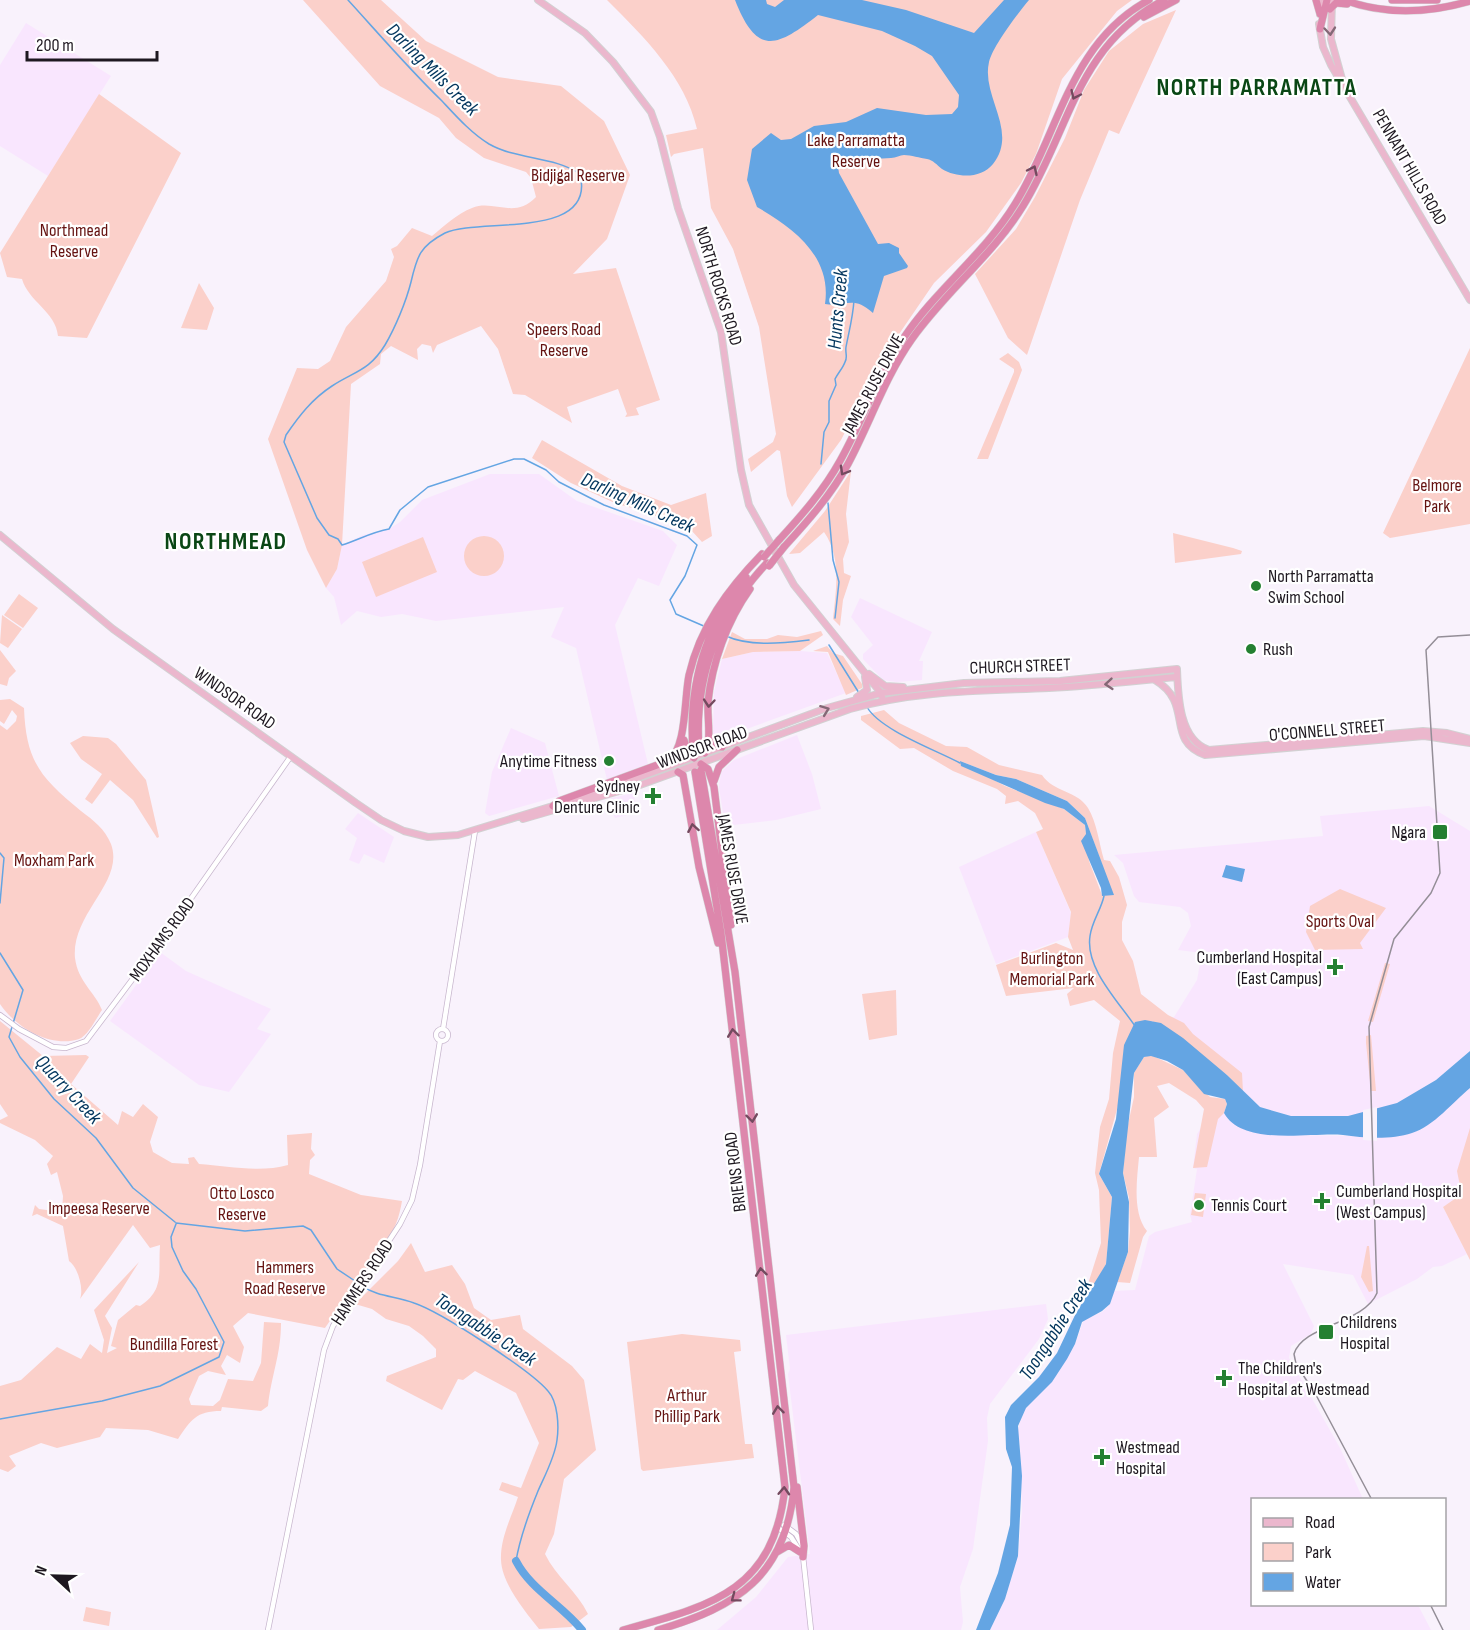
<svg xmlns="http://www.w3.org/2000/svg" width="1470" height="1630" font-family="'Sofia Sans Condensed',sans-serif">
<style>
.built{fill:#f9e6fe}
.green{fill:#fbd0ca;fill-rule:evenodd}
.water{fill:#64a5e3}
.pier{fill:#f9f2fc}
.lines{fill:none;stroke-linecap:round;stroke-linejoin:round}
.stream{stroke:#64a5e3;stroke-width:1.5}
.river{stroke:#64a5e3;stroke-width:8}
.minor-casing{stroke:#c8b7ce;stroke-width:6}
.major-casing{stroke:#d2d1d2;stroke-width:8}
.highway-casing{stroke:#d2d1d2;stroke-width:8}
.minor{stroke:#fff;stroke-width:4.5}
.major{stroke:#ebb7cd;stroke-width:6}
.highway{stroke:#dd87ac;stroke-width:7}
.tram{stroke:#948e97;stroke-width:1.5}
.highway-bridge-casing{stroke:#d2d1d2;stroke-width:8;stroke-linecap:butt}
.highway-bridge{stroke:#dd87ac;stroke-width:7}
.oneway{stroke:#846876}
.oneway2{stroke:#744a5f}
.poi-dot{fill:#248031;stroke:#fff;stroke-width:2}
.labels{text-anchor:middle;stroke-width:4.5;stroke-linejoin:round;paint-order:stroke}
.park-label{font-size:18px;fill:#651311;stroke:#fff}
.street-label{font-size:18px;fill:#1e1820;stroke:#fff}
.poi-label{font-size:18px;fill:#1e1820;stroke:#fff;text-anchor:start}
.water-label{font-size:20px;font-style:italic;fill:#02355d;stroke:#fff}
.district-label{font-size:24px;font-weight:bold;letter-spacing:1.5px;fill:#0a4715;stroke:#fff}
</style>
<rect width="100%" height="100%" fill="#f9f2fc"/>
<!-- built -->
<path class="built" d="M26,23L111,76L48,176L0,146V65Z
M490,474H539L577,501L663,531L677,545L659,586L638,578L615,625L648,764L607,780L576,648L551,637L564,607L436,621L402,614L381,617L357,611L341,625L334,597L326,588L337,569L342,545L363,535L389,529L400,522L422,500Z
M860,598L932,632L919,661H923L922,680L897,682L883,680L863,659V654L873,645L851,617Z
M800,651L827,653L846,693L716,740L713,735L714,692L722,659L753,652Z
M511,728L545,743L559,796L489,816L485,813L492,772Z
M797,735L812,774L821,809L776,820L725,826L719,787L721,772L734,760Z
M634,793L636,813L615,818L607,799Z
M1429,806L1470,831V1051L1436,1080L1397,1103L1374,1111L1348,1116H1291L1260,1107L1227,1075L1145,1020L1174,1017L1197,980L1202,953L1178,950L1191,926L1188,913L1180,907L1139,902L1134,896L1123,863L1114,855L1323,836L1320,816Z
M358,813L394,837L384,863L364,854L359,864L349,860L357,838L345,829Z
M1036,832L1071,913L1068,937L996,964L959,867Z
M160,952L186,971L271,1009L257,1029L271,1034L229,1092L199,1085L110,1021Z
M1470,1088V1189L1443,1207L1467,1254L1442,1266L1433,1267L1417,1279L1368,1304L1353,1275L1283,1264L1314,1326L1311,1334L1291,1346L1289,1358L1340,1448L1363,1499L1252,1500V1604L1418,1605L1431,1630H990L1005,1599L1018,1556L1022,1511L1020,1444L1017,1433L1021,1419L1026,1408L1058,1373L1075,1344L1084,1319L1102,1312L1110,1304L1114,1291L1135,1290L1149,1236L1155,1232L1192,1222L1190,1215L1197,1169L1193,1168L1197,1134L1207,1118L1224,1113L1236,1124L1270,1135L1398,1136L1420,1130Z
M1046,1304L1048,1319L1039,1339L990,1404L987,1418L988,1441L973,1549L960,1587L963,1622L961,1630H717L756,1597L788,1557L810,1554L788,1374L790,1369L786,1335Z"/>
<!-- green -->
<path class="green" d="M303,0H381L426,41L498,77L561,86L604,121L630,175L607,239L573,274L616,268L660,400L636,408L639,415L625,417L627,414L618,389L567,407L572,423L525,395L513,394L498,349L481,326L437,345L433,353L431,346L422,344L417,349L418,360L391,346L381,354L380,364L351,384L342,545L337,569L326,588L307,550L268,439L297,368L318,369L330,361L346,327L386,281L394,257L391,249L397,246L412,228L432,236C443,227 458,213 472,208C494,199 514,220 536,197L531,178L526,172L484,158L456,138L439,118L380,86Z
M607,0H1132L1117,11L1062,79L1036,154L1021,183L986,232L934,283L884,356L841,440L792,507L787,496L780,451L777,450L751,472L748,459L773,442L776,434L759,327L733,249L711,208L703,148L674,154L671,157L666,135L697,129C685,77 644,37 607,0Z
M1176,10L1119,134L1109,130L1080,200L1027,355L1008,338L975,274L1016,229L1035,197L1065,138L1084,90L1109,51L1143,24Z
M99,94L181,153L87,338L58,336C56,312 28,301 22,279L7,277L0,253Z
M199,283L214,308L207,330L181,328Z
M1470,348V524L1390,538L1383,533Z
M1008,353L1019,362L1022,370L988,459H977L1014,372V369L999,359Z
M542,440L622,486L671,505L706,493L712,536L702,542L691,530L640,510L617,504L571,483L532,458Z
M851,471L846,514L849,542L843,559L844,573L851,576L843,600L840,626L833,619C836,589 842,558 824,532L800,553L789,554L825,511Z
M1173,533L1233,548L1242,551L1241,554L1175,563Z
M464 556a20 20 0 1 1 40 0a20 20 0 1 1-40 0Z
M423,537L437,572L376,597L362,562Z
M19,594L38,608L23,628L4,615Z
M2,615L22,629L8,648L0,643Z
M821,631L823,635L800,651L753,652L722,659L732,632L745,639H767L778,635L797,637Z
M827,646L833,653L843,656L862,684V688L846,695L828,652L813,651Z
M0,650L16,671L9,678L7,686L0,684Z
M10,699L24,708C26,762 41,778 81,811C93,820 105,829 111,844C125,882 71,913 75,958C78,982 95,992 102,1010C97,1017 88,1036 79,1039C52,1048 17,1029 0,1004V725L7,730L16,721L17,716L12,710L4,724L0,721V700Z
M884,710L899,723L946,746L967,747L999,765L1042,775C1053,792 1078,791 1088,808C1097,823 1099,843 1104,860L1110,861L1119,877L1127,905L1122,922V940L1133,961L1141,994L1168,1015L1184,1023L1193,1034L1242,1073L1243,1092L1227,1075L1152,1021L1119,1102L1099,1174L1112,1197L1106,1264L1094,1286L1087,1287L1101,1243L1099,1190L1095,1173L1100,1127L1109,1099L1113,1053L1120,1021L1094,1000L1070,1006L1067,994L1074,988L1006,996L996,965L1056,943L1073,950L1068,937L1071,912L1036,832L1043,829L1035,813L1018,801L1005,804L1006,796L997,789L953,771L914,748L900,749L861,720V716ZM960,761L996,775L1016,779L1067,801L1085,818L1103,867L1102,895L1089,861L1085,825L1064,809L1005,786Z
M83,736L108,738L116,744L146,780L159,837L157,838L133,800L110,780L92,804L85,799L102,774L81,759L70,743Z
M1340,889L1386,908L1360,943L1363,949L1315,950L1306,932L1310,906Z
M1385,963L1390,964L1373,1022L1368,1021Z
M896,990L897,1035L869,1040L862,994Z
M0,1021L43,1056L86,1055L89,1057L71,1084L118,1125L122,1111L133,1117L143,1104L158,1117L150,1142L153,1152L172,1163L189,1164L188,1158L194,1157L199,1164C227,1166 260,1173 288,1165L287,1135L312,1133L311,1149L315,1155L310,1160L309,1174L361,1195L402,1201C399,1218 395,1231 383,1244L375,1246L376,1254L325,1328L248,1313L233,1326L244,1347L240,1363L227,1355L221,1366L226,1375L208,1371L199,1376L189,1399L191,1405L213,1406L220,1400L228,1379L253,1381L261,1363L264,1322L281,1323C281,1355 271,1376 268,1406L261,1411L222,1407L221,1411C196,1411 191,1420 178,1439L148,1430L106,1428L100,1437L57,1448L41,1443L9,1456L16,1466L8,1472L0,1469V1386L21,1380L57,1347L81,1359L90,1344L102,1353L104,1340L94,1310L139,1262L105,1316L112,1328L107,1353L117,1348L111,1346L118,1320L136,1305L140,1306C165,1290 158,1272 160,1245L150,1248L133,1225L80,1299C84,1289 78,1267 69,1261L63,1226L37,1214L32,1216L35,1205L39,1209L62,1212L63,1196L57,1172L51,1175L47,1164L53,1156L35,1140L0,1123V1120L8,1116L0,1104Z
M1371,1035L1376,1091H1371L1366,1043V1036Z
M1151,1055L1183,1070L1210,1097L1225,1099L1227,1104L1224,1113L1218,1119L1207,1167L1193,1168L1204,1109L1196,1100L1169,1083L1157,1086L1169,1107L1154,1118L1157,1157H1139C1137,1179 1132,1213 1147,1231L1143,1237L1130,1283L1117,1282L1128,1252L1130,1231L1129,1198L1123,1173L1127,1129L1134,1097V1073L1144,1057Z
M1470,1128V1260L1443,1207L1456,1198L1455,1195L1461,1191L1457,1171Z
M1195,1193L1206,1194L1203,1217L1191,1215Z
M411,1243L425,1272L452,1265L465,1284L474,1308L491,1320L520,1315L523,1329L572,1366L584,1380L596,1450L564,1479L554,1534L545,1554C556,1577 577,1591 588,1614L571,1627L539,1629C525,1611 502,1584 501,1560C500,1538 512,1516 518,1497L499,1490L502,1482L521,1488L539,1443L516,1393L475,1371L463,1380L458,1379L442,1410L386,1381L387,1376L436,1357V1349L423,1336L409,1326L386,1319L372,1309L355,1304L398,1261Z
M1367,1246H1369L1373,1291L1369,1292L1361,1277Z
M682,1334L740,1340L741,1351L734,1352L745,1444H752L754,1458L643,1471L641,1469L627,1342Z
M86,1607L111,1612L109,1626L83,1621Z"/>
<!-- water -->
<path class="water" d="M735,0H766L767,4L775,7L784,0H862L906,10L974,33L1004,0H1029C1018,13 993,46 989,62C981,97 1019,131 993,164C981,179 957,178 942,169C937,165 933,160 927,159C920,158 911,155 904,155C900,155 896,158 891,158C876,160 848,154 838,166L839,173L878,244L889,243L899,248V253L908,266L907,268L884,276L873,313C852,294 846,308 825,304C832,257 794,228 757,207L747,180L752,149L771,133L781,140L791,139L814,126L846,122L877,108L926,115L952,114L958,107L959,95L932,56L915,46L882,31L818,15C776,48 757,56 735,0Z
M960,761L996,775L1016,779L1067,801L1085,818L1114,895L1102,896L1101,888L1081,841L1086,834L1085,825L1064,809L1045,803L961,766Z
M1226,865L1245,869L1242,882L1222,877Z
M1145,1020L1161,1023L1183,1038L1227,1075L1260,1107L1291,1116H1348L1397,1103L1436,1080L1470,1051V1088C1453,1102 1434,1126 1412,1133C1391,1140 1364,1138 1343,1135C1311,1132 1243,1147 1224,1113L1227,1104L1225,1099L1204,1094L1183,1070L1167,1061L1151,1056L1144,1057L1134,1073L1123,1173L1129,1202L1128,1252L1110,1304L1102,1311L1082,1322L1075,1344L1067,1359L1052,1382L1026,1408L1018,1426L1022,1476L1018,1556L1005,1599L990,1630H976L998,1573L1010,1525L1012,1467L1006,1449L1005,1417L1011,1405L1039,1377L1057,1353L1076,1313L1106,1264L1112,1197L1099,1174L1116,1119L1124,1045L1135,1022Z"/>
<!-- pier -->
<path class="pier" d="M1377,1107V1141L1363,1140V1110Z"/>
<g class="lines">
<!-- stream -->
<path class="stream" d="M348,0C379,34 409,69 442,101C456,116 471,133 489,144C517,160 554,156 580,174C597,241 478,217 445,233C420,246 417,256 411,282C406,302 395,328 385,345C369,371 355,371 332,386C312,399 299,416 286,435L284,442L317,518L329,535L338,539L342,545C358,540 372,532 389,529L400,510L428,487L514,459H524L546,470L559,482L604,505L687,536L697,545L685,576L670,600L676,614L706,627
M821,464L824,432L829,422V401L836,385L835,379C838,373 843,368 845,362C848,357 845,353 846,347C849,331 853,317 854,300
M828,503L833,560L839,582L835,618
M726,636C750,647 784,643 809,640
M829,645L859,693
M867,707C880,730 936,750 960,763
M0,853L4,858L0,903
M1104,896C1101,910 1092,921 1090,936C1085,968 1118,1001 1135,1026
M0,953L23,990L9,1037L20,1057L54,1099L96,1138L133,1188L175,1222
M176,1223L245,1231L303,1226L311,1230L337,1269L358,1283
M362,1286C378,1297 396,1296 414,1303C441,1312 530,1370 548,1391C558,1402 559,1426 557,1440C555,1457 545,1475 538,1491C529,1513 520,1537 516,1561
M0,1419L102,1401L160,1386L219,1357L224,1342L196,1289L183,1271L172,1247L171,1237L176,1224"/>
<!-- river -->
<path class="river" d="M516,1561C531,1590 562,1605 582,1630"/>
<defs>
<path id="minor" d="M0,1015L19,1029L53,1047L66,1048L86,1041L159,944L291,756
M436 1035a6 6 0 1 1 12 0a6 6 0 1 1-12 0Z
M443,1029L475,831
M784,1525L796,1534L802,1545
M777,1527L791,1537L800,1551
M803,1556L811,1630
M268,1630L324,1350L333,1326L400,1224L412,1200L420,1165L440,1041"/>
<path id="major" d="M538,0L585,33L613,62L651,112L660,137L678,208L721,332L741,470L749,505L794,585L881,693L883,700
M1332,0L1331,39L1342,79
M1320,14L1323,0
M1319,24L1323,47L1331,65L1470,300
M0,535L113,629L356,803L381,820L404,831L428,837L458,835L602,791L827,708L881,693L964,683L1060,681L1177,669C1178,696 1179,740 1209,750L1423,731L1447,733L1470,739
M869,674L885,686L903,687
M1155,680C1195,704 1164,740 1205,755L1424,736L1470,743
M857,697L867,690L865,677
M523,819L640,785L850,709C916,690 981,691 1049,688C1092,686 1134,681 1177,677"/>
<path id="highway" d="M1316,0L1320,14
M1344,0C1385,15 1429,13 1470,1
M1392,0H1437
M1330,9L1336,3L1347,4
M1144,17L1176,0
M1320,29L1327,0
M779,540C802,515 824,490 840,461C863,420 878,375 905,336C937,289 985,253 1015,204C1059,134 1069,43 1149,0
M784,547C808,521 831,495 848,464C870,423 885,377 912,339C946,291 993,255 1023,206C1070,130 1076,46 1164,0
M709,738L713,746L722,747
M684,740L687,750L694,758
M699,748C694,677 718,615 767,563
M693,751C688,686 705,627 746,577
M705,753C712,739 707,718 708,702C712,663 727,621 750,589
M701,764L708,769L714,787L731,925
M678,772L683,775L699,867L718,943
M714,781L719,767L737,750
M553,806L559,801L668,761C687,749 684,698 689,675C700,627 728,589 762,554
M797,1487L804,1546L803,1557
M777,1552L789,1545L800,1552
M623,1630C710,1606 774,1592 785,1487L721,933L695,772
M658,1630C737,1607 786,1576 794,1487L735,972L701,770"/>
</defs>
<!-- minor casing -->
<use href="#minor" class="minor-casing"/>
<!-- major casing -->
<use href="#major" class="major-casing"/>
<!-- highway casing -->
<use href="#highway" class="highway-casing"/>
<!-- minor -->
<use href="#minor" class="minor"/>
<!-- major -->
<use href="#major" class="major"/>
<!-- highway -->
<use href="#highway" class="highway"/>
<!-- tram -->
<path class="tram" d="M1372,1500L1316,1395L1296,1364L1294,1354C1302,1325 1364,1324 1377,1293L1369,1027L1394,939L1431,893L1440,873L1426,650L1438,637L1470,635
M1430,1604L1443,1630"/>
<defs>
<path id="highway-bridge" d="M764,557L779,540
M769,566L784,547"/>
</defs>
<!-- highway-bridge casing -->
<use href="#highway-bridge" class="highway-bridge-casing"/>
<!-- highway-bridge -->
<use href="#highway-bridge" class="highway-bridge"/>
</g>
<!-- one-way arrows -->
<defs><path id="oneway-chevron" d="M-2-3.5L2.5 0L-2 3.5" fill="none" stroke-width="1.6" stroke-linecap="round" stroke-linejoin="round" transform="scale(1.5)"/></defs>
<g class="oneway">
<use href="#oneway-chevron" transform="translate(1330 31) rotate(85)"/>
<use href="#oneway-chevron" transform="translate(1109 684) rotate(175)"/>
<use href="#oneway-chevron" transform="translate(825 710) rotate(-21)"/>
</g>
<g class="oneway2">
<use href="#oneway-chevron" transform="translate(1075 95) rotate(115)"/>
<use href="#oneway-chevron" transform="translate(1033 170) rotate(-65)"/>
<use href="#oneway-chevron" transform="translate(844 471) rotate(120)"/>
<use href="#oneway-chevron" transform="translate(709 703) rotate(95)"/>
<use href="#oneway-chevron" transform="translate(693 828) rotate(-100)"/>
<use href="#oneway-chevron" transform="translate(733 1033) rotate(-97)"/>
<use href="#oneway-chevron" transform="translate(752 1118) rotate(83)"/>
<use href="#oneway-chevron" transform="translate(761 1272) rotate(-97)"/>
<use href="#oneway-chevron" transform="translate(778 1410) rotate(-97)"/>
<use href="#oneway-chevron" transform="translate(784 1491) rotate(-87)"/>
<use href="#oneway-chevron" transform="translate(735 1598) rotate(143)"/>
</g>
<!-- markers -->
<g class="poi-dot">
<circle cx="1256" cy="586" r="6"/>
<circle cx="1251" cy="649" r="6"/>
<circle cx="609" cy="761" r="6"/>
<path d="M650 787h6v6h6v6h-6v6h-6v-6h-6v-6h6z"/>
<rect x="1432" y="824" width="16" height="16" rx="3"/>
<path d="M1332 958h6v6h6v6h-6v6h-6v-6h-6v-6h6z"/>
<path d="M1319 1192h6v6h6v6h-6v6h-6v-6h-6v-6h6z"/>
<circle cx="1199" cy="1205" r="6"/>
<rect x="1318" y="1324" width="16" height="16" rx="3"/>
<path d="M1221 1369h6v6h6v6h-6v6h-6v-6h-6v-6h6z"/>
<path d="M1099 1448h6v6h6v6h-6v6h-6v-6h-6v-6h6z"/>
</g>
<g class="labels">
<!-- park labels -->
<g class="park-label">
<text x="856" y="146">Lake Parramatta<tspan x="856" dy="21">Reserve</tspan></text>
<text x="578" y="181">Bidjigal Reserve</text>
<text x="74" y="236">Northmead<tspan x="74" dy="21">Reserve</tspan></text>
<text x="564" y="335">Speers Road<tspan x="564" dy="21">Reserve</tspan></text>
<text x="1437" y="491">Belmore<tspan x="1437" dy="21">Park</tspan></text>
<text x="54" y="866">Moxham Park</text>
<text x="1340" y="927">Sports Oval</text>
<text x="1052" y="964">Burlington<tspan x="1052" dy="21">Memorial Park</tspan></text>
<text x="242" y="1199">Otto Losco<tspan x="242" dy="21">Reserve</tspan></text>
<text x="99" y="1214">Impeesa Reserve</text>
<text x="285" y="1273">Hammers<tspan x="285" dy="21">Road Reserve</tspan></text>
<text x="174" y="1350">Bundilla Forest</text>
<text x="687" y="1401">Arthur<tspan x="687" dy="21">Phillip Park</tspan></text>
</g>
<!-- street labels -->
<g class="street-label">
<text transform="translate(1410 167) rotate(60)" y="6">PENNANT HILLS ROAD</text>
<text transform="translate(719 286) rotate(73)" y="6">NORTH ROCKS ROAD</text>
<text transform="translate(873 384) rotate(-62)" y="6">JAMES RUSE DRIVE</text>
<text transform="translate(1020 666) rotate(-2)" y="6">CHURCH STREET</text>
<text transform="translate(235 698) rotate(35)" y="6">WINDSOR ROAD</text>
<text transform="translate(1327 730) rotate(-5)" y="6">O'CONNELL STREET</text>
<text transform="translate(702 747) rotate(-20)" y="6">WINDSOR ROAD</text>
<text transform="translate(733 869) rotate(80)" y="6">JAMES RUSE DRIVE</text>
<text transform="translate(162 939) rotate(-54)" y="6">MOXHAMS ROAD</text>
<text transform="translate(735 1172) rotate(-97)" y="6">BRIENS ROAD</text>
<text transform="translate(362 1282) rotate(-57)" y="6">HAMMERS ROAD</text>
</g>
<!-- poi labels -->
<g class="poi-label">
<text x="1268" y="582">North Parramatta<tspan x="1268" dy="21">Swim School</tspan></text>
<text x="1263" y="655">Rush</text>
<text x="597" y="767" text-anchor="end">Anytime Fitness</text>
<text x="640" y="792" text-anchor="end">Sydney<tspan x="640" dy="21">Denture Clinic</tspan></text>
<text x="1426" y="838" text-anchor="end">Ngara</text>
<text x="1322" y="963" text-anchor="end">Cumberland Hospital<tspan x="1322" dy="21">(East Campus)</tspan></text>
<text x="1336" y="1197">Cumberland Hospital<tspan x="1336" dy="21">(West Campus)</tspan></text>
<text x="1211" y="1211">Tennis Court</text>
<text x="1340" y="1328">Childrens<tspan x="1340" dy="21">Hospital</tspan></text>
<text x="1238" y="1374">The Children's<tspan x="1238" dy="21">Hospital at Westmead</tspan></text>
<text x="1116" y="1453">Westmead<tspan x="1116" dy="21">Hospital</tspan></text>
</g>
<!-- water labels -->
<g class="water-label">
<text transform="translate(433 69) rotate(45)" y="7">Darling Mills Creek</text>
<text transform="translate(837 309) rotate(-85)" y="7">Hunts Creek</text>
<text transform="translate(638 502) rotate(24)" y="7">Darling Mills Creek</text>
<text transform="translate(69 1089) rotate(47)" y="7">Quarry Creek</text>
<text transform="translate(486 1329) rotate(33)" y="7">Toongabbie Creek</text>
<text transform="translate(1055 1329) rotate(-57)" y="7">Toongabbie Creek</text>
</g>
<!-- district labels -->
<g class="district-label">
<text x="1257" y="95">NORTH PARRAMATTA</text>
<text x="226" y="549">NORTHMEAD</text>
</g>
</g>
<!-- legend -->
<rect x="1251" y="1498" width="195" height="108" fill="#ffffff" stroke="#a5a3a6" stroke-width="1.5"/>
<rect x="1263" y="1518" width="30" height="9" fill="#ebb7cd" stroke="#a5a3a6" stroke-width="1.5"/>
<text x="1305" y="1528" font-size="18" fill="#1e1820">Road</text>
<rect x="1263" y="1543" width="30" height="18" fill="#fbd0ca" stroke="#a5a3a6" stroke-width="1.5"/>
<text x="1305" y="1558" font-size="18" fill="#1e1820">Park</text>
<rect x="1263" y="1573" width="30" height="18" fill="#64a5e3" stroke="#a5a3a6" stroke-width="1.5"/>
<text x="1305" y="1588" font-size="18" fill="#1e1820">Water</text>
<!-- north arrow -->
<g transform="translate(54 1576) rotate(292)" stroke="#ffffff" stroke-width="4.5" paint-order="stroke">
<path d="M0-4.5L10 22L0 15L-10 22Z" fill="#1e1820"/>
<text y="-9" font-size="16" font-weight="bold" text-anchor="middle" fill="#1e1820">N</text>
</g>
<!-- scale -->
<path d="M27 51v9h130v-9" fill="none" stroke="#1e1820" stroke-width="3"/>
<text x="36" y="51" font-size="18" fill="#1e1820" stroke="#ffffff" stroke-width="4.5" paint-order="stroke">200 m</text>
</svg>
